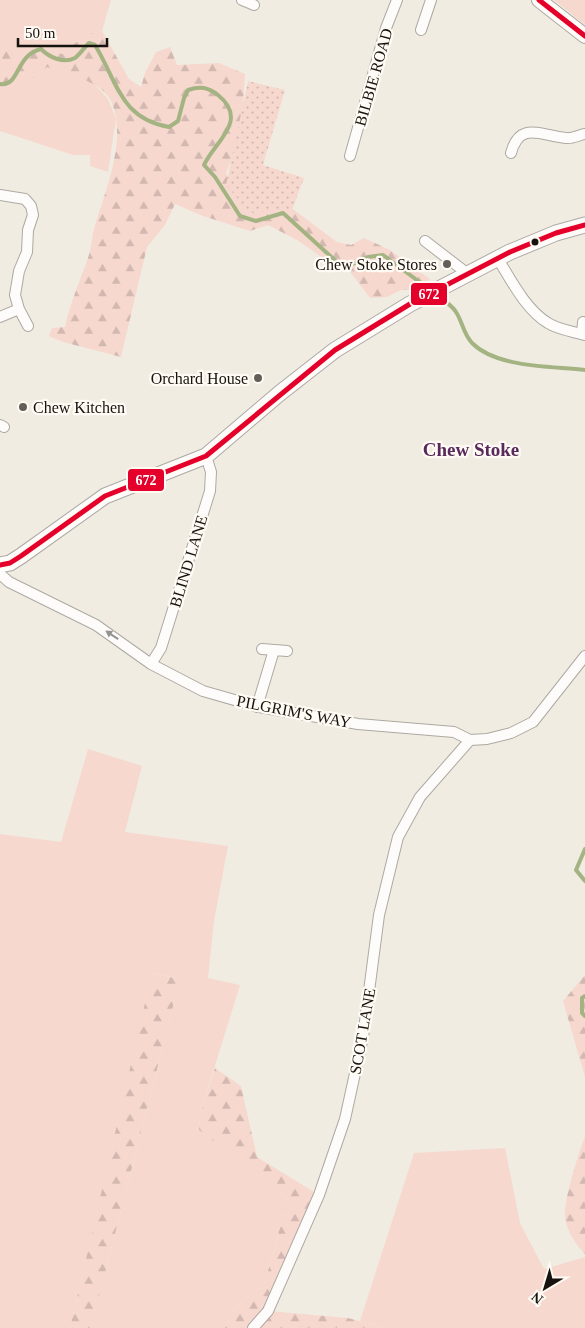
<svg xmlns="http://www.w3.org/2000/svg" width="585" height="1328" font-family="Georgia,serif">
<style>
.green{fill:#f6d8ce}
.forest{fill:url(#forest-firs)}
.park{fill:url(#park-dots)}
.lines{fill:none;stroke-linecap:round;stroke-linejoin:round}
.stream{stroke:#a3b482;stroke-width:4}
.minor-casing{stroke:#ada9a2;stroke-width:12}
.tertiary-casing{stroke:#ada9a2;stroke-width:16}
.secondary-casing{stroke:#ada9a2;stroke-width:17}
.minor{stroke:#fdfcfb;stroke-width:10}
.tertiary{stroke:#fdfcfb;stroke-width:14}
.secondary{stroke:#fdfcfb;stroke-width:15}
.bus-1-casing{stroke:#fffbf4;stroke-width:9}
.bus-1{stroke:#e4002b;stroke-width:5}
.oneway{fill:#959390}
.bus-dot{fill:#16120d;stroke:#fffbf4;stroke-width:2}
.poi-dot{fill:#635e58;stroke:#fffbf4;stroke-width:2}
.labels{text-anchor:middle;stroke-width:4.5;stroke-linejoin:round;paint-order:stroke}
.street-label{font-size:16px;fill:#16120d;stroke:#fffbf4}
.poi-label{font-size:16px;fill:#16120d;stroke:#fffbf4;text-anchor:end}
.quarter-label{font-size:19px;font-weight:bold;fill:#57295c;stroke:#fffbf4}
.line-badge{stroke:#fffbf4;stroke-width:2}
.badge-label{font-size:14px;text-anchor:middle;font-weight:bold;fill:#fff}
</style>
<defs>
<pattern id="forest-firs" width="22" height="20" patternUnits="userSpaceOnUse" patternTransform="scale(1.25)"><rect width="22" height="20" fill="#f6d8ce"/><path d="M5 1l3.5 6h-7zM16 11l3.5 6h-7z" fill="#d2b8b0"/></pattern>
<pattern id="park-dots" width="8" height="8" patternUnits="userSpaceOnUse" patternTransform="scale(1.25)"><rect width="8" height="8" fill="#f6d8ce"/><path d="M2 2h.1M6 6h.1" fill="none" stroke="#d2b8b0" stroke-width="1.8" stroke-linecap="round"/></pattern>
</defs>
<rect width="100%" height="100%" fill="#f1ece2"/>
<!-- green -->
<path class="green" d="M0,0H111L102,31L85,35L62,54L39,45L19,56L13,49H0Z
M554,0H585V25Z
M38,62L86,75L108,99L116,119L108,172L90,166V155H73L0,131V91Z
M88,749L142,766L125,832L228,846L214,921L208,978L240,985L200,1114L199,1130L288,1198L265,1282L214,1328H91L180,979L153,973L70,1328H0V834L61,842Z
M505,1148L520,1223L544,1269L585,1257V1328H386L360,1321L414,1153Z"/>
<!-- forest -->
<path class="forest" d="M102,31L129,79L141,87L145,73L156,52L170,47L177,65L219,63L245,74L241,134L226,173L235,192L285,203L337,242L351,245L364,238L390,250L430,279L412,290H401L387,297L370,298L351,273L330,263L297,240L268,225L250,231L203,216L175,204L165,225L147,247L121,357L63,342L49,336L52,328L65,327C70,303 80,281 88,258C91,249 92,238 94,229C105,191 129,137 110,99C101,82 64,72 47,67L11,94L0,97V49H13L19,55L39,45L62,54L85,35Z
M152,973L180,979L91,1328H70Z
M585,975V1077L563,1001Z
M215,1068L241,1086L257,1157L319,1195L269,1311L348,1318L386,1328H214L265,1282L288,1198L199,1130L200,1114Z
M585,1136V1254C575,1244 567,1231 565,1217C563,1202 579,1152 585,1136Z"/>
<!-- park -->
<path class="park" d="M248,81L285,90L263,165L304,178L292,210L271,209L254,214L245,207L226,185Z"/>
<g class="lines">
<!-- stream -->
<path class="stream" d="M0,84C20,87 15,55 41,49C49,57 63,64 75,58C79,55 85,47 89,43L95,45C118,83 120,118 169,127L178,121L184,98L188,90C200,86 208,87 218,95C250,121 214,142 204,165L215,177L240,216L256,221L283,213L338,263L346,267L368,257L383,255L429,289
M436,295C443,300 452,305 456,312C463,323 463,333 472,343C497,368 551,366 585,370
M585,849L576,870L585,881
M585,996L582,998V1013L585,1016"/>
<defs>
<path id="minor" d="M242,0L254,5
M421,30L431,0
M511,153C520,120 541,136 566,138C572,139 579,135 585,134
M350,156L386,28L397,0
M0,195L25,199L31,206L33,215L28,230L27,252L19,271L15,295L19,309
M425,241L468,274
M498,259C511,280 526,310 548,323C559,330 572,331 585,335
M0,317L19,309L28,326
M582,334L583,322
M0,425L4,427
M0,574L9,582L96,625L151,664L203,691L259,707L358,724L454,732L470,740L487,739L511,733L533,722L585,656
M262,649L287,651
M151,664L161,648L210,491L211,472L206,456
M257,707L274,650
M253,1328L268,1311L319,1195L345,1119L363,1037L379,915L398,837L420,797L470,740"/>
<path id="tertiary" d="M539,0L585,36"/>
<path id="secondary" d="M0,565L10,563L21,556L105,496L206,456L280,393L335,350L410,304L510,252L556,233L585,225"/>
</defs>
<!-- minor casing -->
<use href="#minor" class="minor-casing"/>
<!-- tertiary casing -->
<use href="#tertiary" class="tertiary-casing"/>
<!-- secondary casing -->
<use href="#secondary" class="secondary-casing"/>
<!-- minor -->
<use href="#minor" class="minor"/>
<!-- tertiary -->
<use href="#tertiary" class="tertiary"/>
<!-- secondary -->
<use href="#secondary" class="secondary"/>
<defs>
<path id="bus-1" d="M539,0L585,36
M0,565L10,563L21,556L105,496L206,456L335,350L410,304L510,252L556,233L585,225"/>
</defs>
<!-- bus-1 casing -->
<use href="#bus-1" class="bus-1-casing"/>
<!-- bus-1 -->
<use href="#bus-1" class="bus-1"/>
</g>
<!-- one-way arrows -->
<defs><path id="oneway-solid" d="M-6-.8H1V-3.2L6.5 0L1 3.2V.8H-6Z" transform="scale(1.25)"/></defs>
<use class="oneway" href="#oneway-solid" transform="translate(112 635) rotate(-146)"/>
<!-- markers -->
<circle class="bus-dot" cx="535" cy="242" r="4.5"/>
<g class="poi-dot">
<circle cx="447" cy="264" r="5"/>
<circle cx="258" cy="378" r="5"/>
<circle cx="23" cy="407" r="5"/>
</g>
<g class="labels">
<!-- street labels -->
<g class="street-label">
<text transform="translate(373 77) rotate(-74)" y="6">BILBIE ROAD</text>
<text transform="translate(188 561) rotate(-73)" y="6">BLIND LANE</text>
<text transform="translate(294 711) rotate(11)" y="6">PILGRIM'S WAY</text>
<text transform="translate(362 1031) rotate(-80)" y="6">SCOT LANE</text>
</g>
<!-- poi labels -->
<g class="poi-label">
<text x="437" y="270">Chew Stoke Stores</text>
<text x="248" y="384">Orchard House</text>
<text x="33" y="413" text-anchor="start">Chew Kitchen</text>
</g>
<!-- quarter labels -->
<g class="quarter-label">
<text x="471" y="456">Chew Stoke</text>
</g>
</g>
<g class="line-badge">
<rect x="410" y="282" width="38" height="24" rx="5" fill="#e4002b"/>
<rect x="127" y="468" width="38" height="24" rx="5" fill="#e4002b"/>
</g>
<g class="badge-label">
<text x="429" y="299">672</text>
<text x="146" y="485">672</text>
</g>
<!-- north arrow -->
<g transform="translate(545 1288) rotate(218)" stroke="#fffbf4" stroke-width="4" paint-order="stroke">
<path d="M0-4L9 19L0 12L-9 19Z" fill="#16120d"/>
<text y="-8" font-size="14" font-weight="bold" text-anchor="middle" fill="#16120d">N</text>
</g>
<!-- scale -->
<path d="M18 38v8h89v-8" fill="none" stroke="#16120d" stroke-width="2.5"/>
<text x="25" y="38" font-size="15" fill="#16120d" stroke="#fffbf4" stroke-width="4" paint-order="stroke">50 m</text>
</svg>
